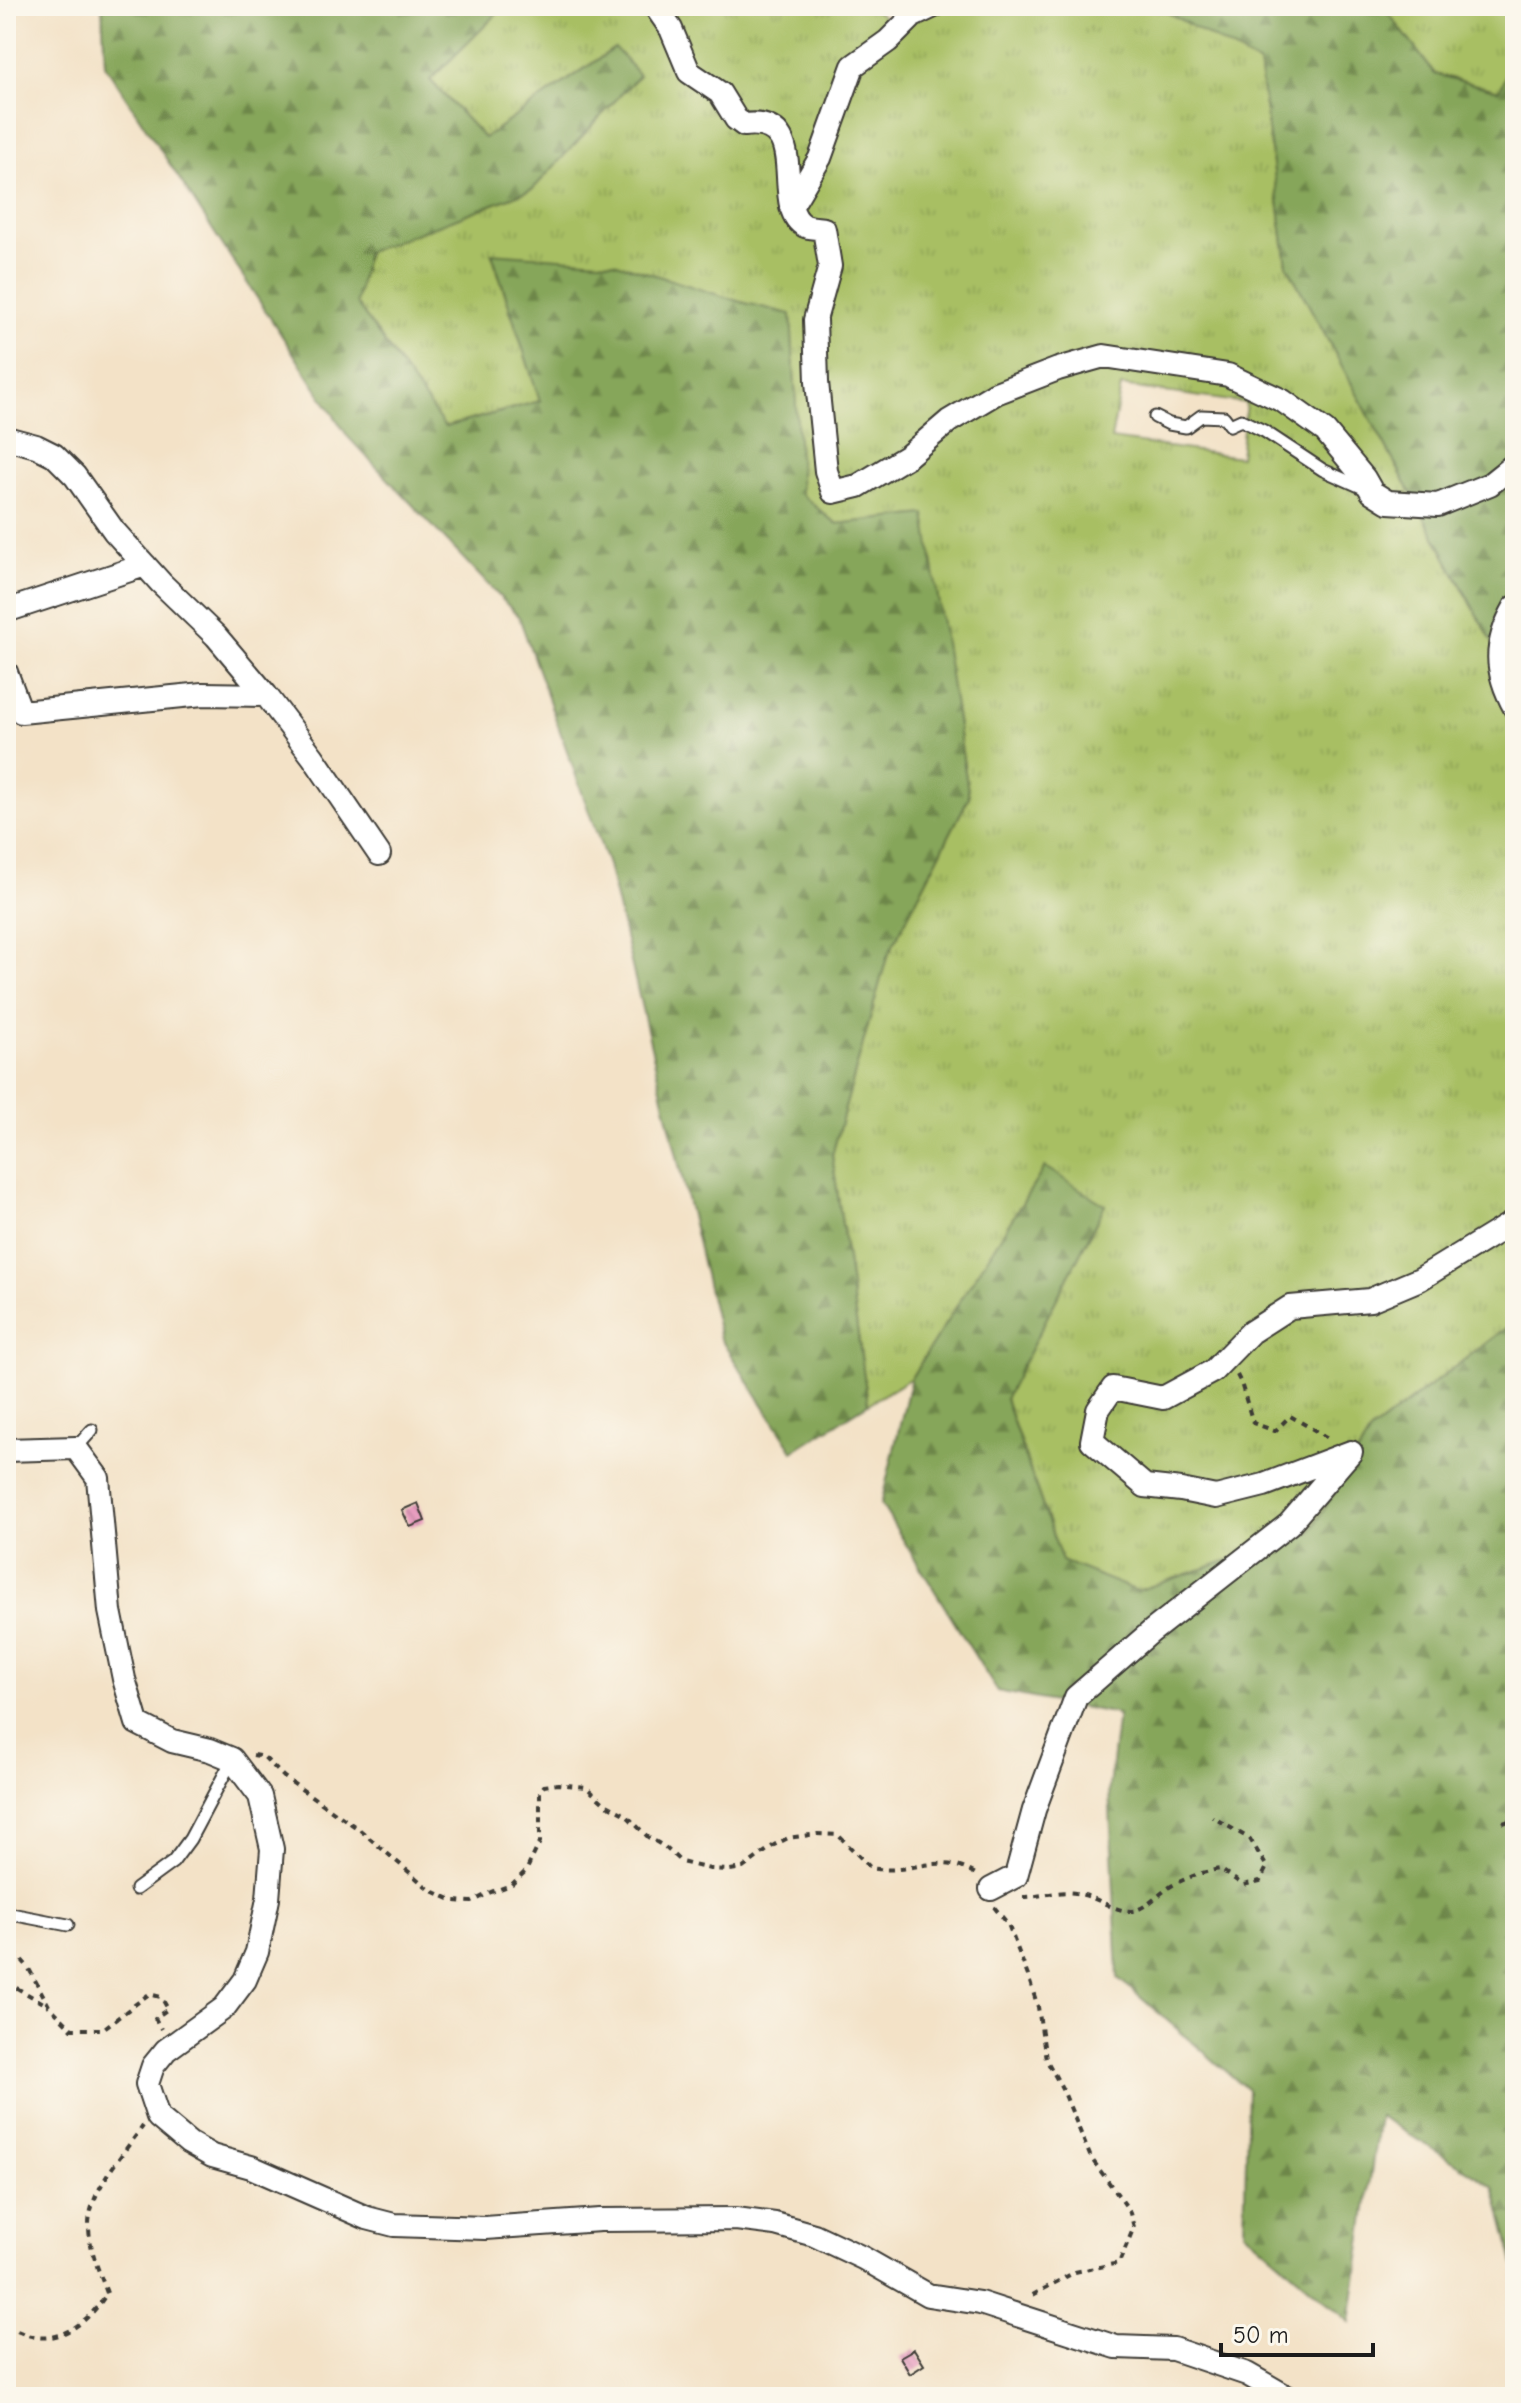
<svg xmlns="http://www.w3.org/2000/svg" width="1521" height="2403" font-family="'Comic Neue',sans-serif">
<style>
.grass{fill:url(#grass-tufts);stroke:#626e40;stroke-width:2;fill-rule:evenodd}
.forest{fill:url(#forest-firs);stroke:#51613b;stroke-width:2}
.building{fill:url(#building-back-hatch)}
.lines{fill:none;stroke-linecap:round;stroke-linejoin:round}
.service-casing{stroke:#3c3a36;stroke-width:15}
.minor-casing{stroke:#3c3a36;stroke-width:26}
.path{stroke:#3c3a36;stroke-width:4;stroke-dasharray:6 6;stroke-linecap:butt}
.service{stroke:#fff;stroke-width:11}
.minor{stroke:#fff;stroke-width:22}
</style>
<defs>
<pattern id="grass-tufts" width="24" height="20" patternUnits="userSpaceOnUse" patternTransform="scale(2)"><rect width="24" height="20" fill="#a8bf64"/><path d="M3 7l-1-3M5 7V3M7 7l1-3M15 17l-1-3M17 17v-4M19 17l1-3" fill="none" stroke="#90a456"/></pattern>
<pattern id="forest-firs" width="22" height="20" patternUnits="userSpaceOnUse" patternTransform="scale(2)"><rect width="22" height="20" fill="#86a65a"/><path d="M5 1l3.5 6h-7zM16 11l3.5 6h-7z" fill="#6d864a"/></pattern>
<pattern id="building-back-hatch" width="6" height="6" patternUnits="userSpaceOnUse" patternTransform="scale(2)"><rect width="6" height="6" fill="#e89dc0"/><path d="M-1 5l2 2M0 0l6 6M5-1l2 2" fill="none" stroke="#c687a4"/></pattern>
</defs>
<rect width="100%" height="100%" fill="#fbf7ec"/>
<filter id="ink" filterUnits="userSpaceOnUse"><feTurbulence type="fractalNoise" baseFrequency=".0125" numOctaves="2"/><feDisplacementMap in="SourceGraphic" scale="16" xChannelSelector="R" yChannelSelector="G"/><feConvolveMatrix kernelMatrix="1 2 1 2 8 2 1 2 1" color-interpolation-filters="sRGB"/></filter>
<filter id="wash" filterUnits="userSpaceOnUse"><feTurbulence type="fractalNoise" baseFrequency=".006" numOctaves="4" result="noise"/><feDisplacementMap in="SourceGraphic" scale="32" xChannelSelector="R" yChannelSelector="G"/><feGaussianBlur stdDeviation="1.8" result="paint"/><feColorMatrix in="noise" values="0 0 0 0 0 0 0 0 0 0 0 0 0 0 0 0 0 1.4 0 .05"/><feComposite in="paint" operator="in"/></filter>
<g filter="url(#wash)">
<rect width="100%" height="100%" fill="#f3e2c7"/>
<!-- grass -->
<path class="grass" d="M505,6H870L896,26L924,6H1156L1259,64L1287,265L1515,684V1321L1371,1431L1310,1533L1137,1591L1062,1562L1005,1398L1105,1205L1045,1168L911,1378L868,1404L832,1155L887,957L969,797L924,514L836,524L800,494L791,315L741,302L492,254L540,401L444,427L356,303L366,252L533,189L639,75L614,48L484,138L430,80ZM1121,386L1246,403L1240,457L1111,439Z
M1383,6H1515V52L1500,91L1435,74Z"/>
<!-- forest -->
<path class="forest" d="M102,6H505L430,80L484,138L615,48L639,75L533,189L367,252L356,303L445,427L540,401L492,253L614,262L741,302L791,314L801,494L836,524L925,514L969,797L887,957L832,1155L868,1404L793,1451L720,1338L608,865L519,617L348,437L105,65Z
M1156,6H1383L1435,74L1499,91L1515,52V684L1287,265L1259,64Z
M1045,1167L1105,1205L1005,1399L1062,1561L1137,1591L1310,1533L1371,1431L1515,1321V2267L1494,2187L1379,2116L1350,2322L1244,2231L1248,2090L1118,1978L1109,1787L1118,1714L997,1691L881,1504L911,1378Z"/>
<g id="blocks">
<!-- building -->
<path class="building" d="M418,1503L425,1521L410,1527L402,1510Z
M914,2349L924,2365L910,2374L900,2357Z"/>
</g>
</g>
<g filter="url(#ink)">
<use href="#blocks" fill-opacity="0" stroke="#3c3a36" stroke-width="2"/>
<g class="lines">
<defs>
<path id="service" d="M1155,417L1169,424L1186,427L1201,416L1224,417L1230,425L1241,420L1264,431L1323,470L1368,490
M76,1448L92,1430
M136,1889L173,1862L190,1839L232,1760
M6,1913L68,1925"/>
<path id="minor" d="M655,6L671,29L689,72L720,93L736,119L744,125C814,116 769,207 805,226C810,228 819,228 824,229L830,266L815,320L817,382L826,471L833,492L858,486L908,456L949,421L996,393L1058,369L1104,356L1228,375L1283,401L1325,431L1364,478L1372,492L1388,502L1438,505L1490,484L1515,464
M791,207L820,158L853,66L888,41L913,16L934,6
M6,438L36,446L54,455L75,476L114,531L161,583L216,636L266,695
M1515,607C1494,644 1494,670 1515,708
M6,611L145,565
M6,672L21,712L203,694L266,695L313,757L379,854
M6,1450L76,1448L98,1478L110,1611L124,1679L137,1723L172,1741L210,1750L232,1759L260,1796L272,1849L268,1899L257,1952L245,1980L224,2008L166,2050L153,2066L147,2084L158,2117L189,2143L212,2156L251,2167L367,2218L394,2225L485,2228L600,2220L736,2219L775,2224L814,2235L863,2258L928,2295L980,2303L1116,2347L1173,2349L1247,2374L1287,2397
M991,1889L1016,1876L1034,1810L1076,1697L1152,1631L1289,1524L1351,1452L1264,1485L1216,1497L1181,1490L1145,1486L1092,1441L1098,1410L1113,1388L1163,1398L1213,1371L1251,1332L1290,1307L1370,1300L1420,1279L1515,1221"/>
</defs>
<!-- service casing -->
<use href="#service" class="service-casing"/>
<!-- minor casing -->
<use href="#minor" class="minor-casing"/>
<!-- path -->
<path class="path" d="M1237,1375L1241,1383L1253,1423L1275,1431L1290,1416L1328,1438
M253,1755L264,1757L284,1777L360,1830L430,1890L454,1901L472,1902L491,1892L511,1885L526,1871L540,1842V1791L544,1786L558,1784L586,1787L605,1804L626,1815L648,1837L665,1847L681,1862L710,1869L730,1870L743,1868L774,1845L788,1838L817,1834L838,1835L871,1868C912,1876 937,1850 977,1875
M1503,1823L1515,1819
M1023,1897C1045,1897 1060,1888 1084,1895C1099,1899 1114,1911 1131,1911C1146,1910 1160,1892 1173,1885C1188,1877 1203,1872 1220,1869L1243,1885L1260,1881L1267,1867L1250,1839L1212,1817
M994,1907L1008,1924L1028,1976L1038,2007L1046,2059L1063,2090L1091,2158L1129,2210L1134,2227L1119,2263L1075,2272L1029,2297
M6,1942L28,1967L49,2006L72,2029H103L149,1994L161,1997L168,2009L155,2018L161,2029
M6,1982L47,2005
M6,2327C16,2330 26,2336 36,2337C66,2342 94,2315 107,2293C99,2271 89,2249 89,2225C89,2191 124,2153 143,2126"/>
<!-- service -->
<use href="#service" class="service"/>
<!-- minor -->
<use href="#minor" class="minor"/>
</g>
</g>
<!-- margin -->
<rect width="1521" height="2403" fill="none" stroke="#fbf7ec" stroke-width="32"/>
<!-- scale -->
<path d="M1221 2343v12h152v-12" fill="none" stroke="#1c1c1c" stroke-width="4"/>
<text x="1233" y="2343" font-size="24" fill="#1c1c1c" stroke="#fbf7ec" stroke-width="6" paint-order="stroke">50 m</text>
</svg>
